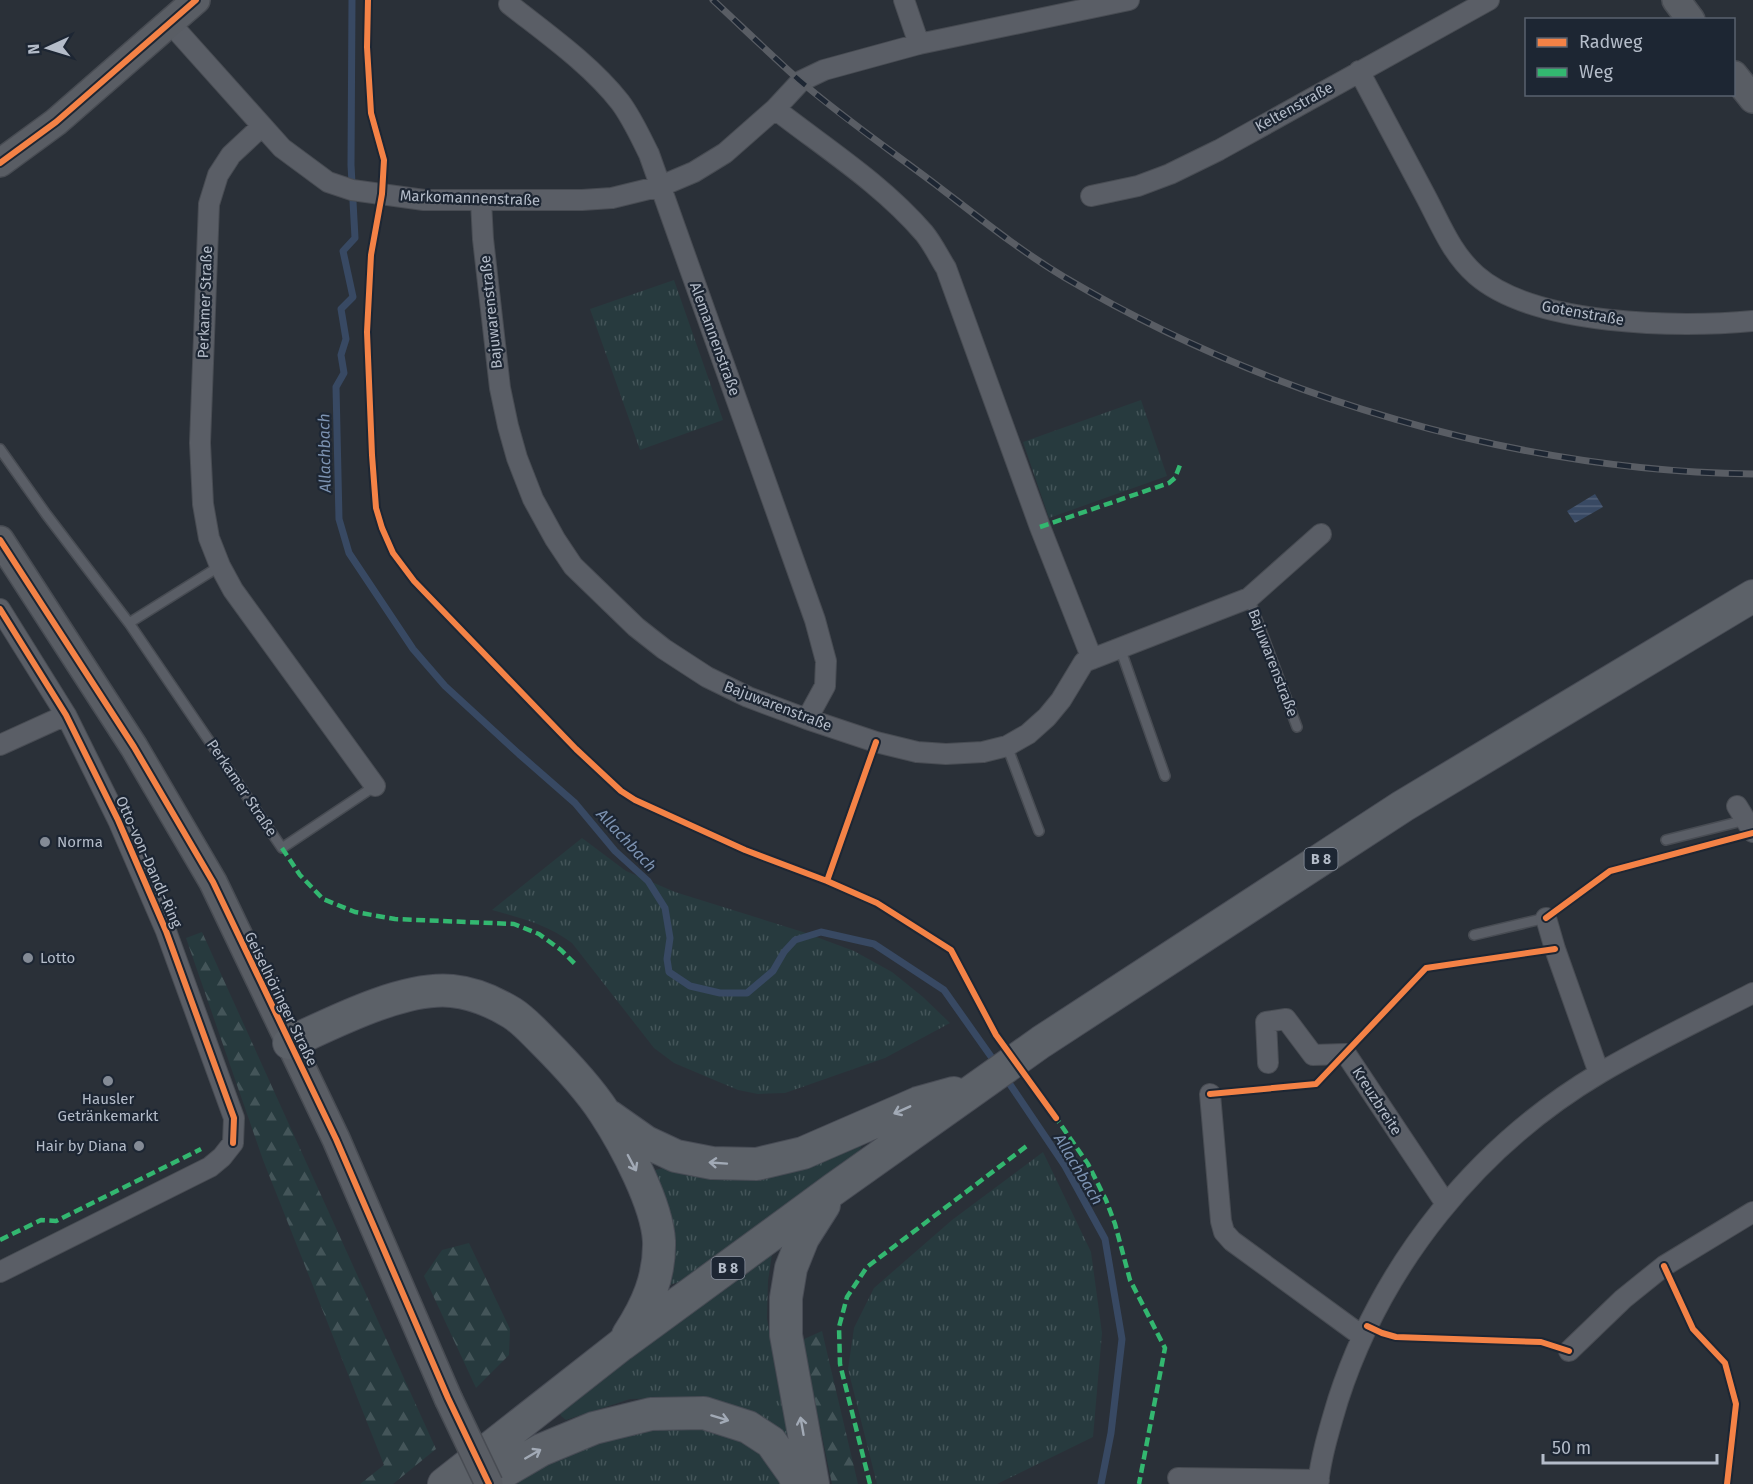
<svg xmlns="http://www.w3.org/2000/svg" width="1753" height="1484" font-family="'Fira Sans',sans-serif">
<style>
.grass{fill:url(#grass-tufts)}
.forest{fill:url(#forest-firs)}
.water{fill:url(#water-rules)}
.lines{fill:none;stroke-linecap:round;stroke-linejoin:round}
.stream{stroke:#384963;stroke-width:7}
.lane-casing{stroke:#484c53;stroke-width:12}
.street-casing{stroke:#484c53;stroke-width:22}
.secondary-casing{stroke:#484c53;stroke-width:30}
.primary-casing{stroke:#484c55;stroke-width:34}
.lane{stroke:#5a5e66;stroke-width:9}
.street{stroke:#5a5e66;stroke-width:20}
.secondary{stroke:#595d64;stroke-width:27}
.primary{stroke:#5c6168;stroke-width:32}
.rail-casing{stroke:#595d64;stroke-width:7}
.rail{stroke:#1d2633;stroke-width:4.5;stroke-dasharray:14;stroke-linecap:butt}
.secondary-bridge-casing{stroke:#484c53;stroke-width:30;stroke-linecap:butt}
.secondary-bridge{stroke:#595d64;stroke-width:27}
.quiet{stroke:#33b770;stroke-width:4.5;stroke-dasharray:9 4.5;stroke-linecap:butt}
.cycleway-casing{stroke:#1d2633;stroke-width:10}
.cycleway{stroke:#f48246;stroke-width:6}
.oneway{stroke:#a2aab6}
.poi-dot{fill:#848b96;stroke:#1d2633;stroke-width:2}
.labels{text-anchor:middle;stroke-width:4.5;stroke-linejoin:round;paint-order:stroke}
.shield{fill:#1d2633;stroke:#878f9c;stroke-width:1.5}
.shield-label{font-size:14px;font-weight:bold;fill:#b4bcc9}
.street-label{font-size:15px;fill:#b4bcc9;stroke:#1d2633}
.poi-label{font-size:15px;fill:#b4bcc9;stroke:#1d2633;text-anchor:start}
.water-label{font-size:16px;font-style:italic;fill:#7c92b1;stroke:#1d2633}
</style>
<defs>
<pattern id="grass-tufts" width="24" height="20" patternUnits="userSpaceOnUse" patternTransform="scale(1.5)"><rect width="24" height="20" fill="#273a3e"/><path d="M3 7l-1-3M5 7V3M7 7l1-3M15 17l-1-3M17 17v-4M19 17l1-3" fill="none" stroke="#445559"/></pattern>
<pattern id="forest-firs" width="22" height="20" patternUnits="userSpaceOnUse" patternTransform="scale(1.5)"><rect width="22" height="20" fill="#273a3e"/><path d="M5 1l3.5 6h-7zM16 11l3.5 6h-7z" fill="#445559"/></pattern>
<pattern id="water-rules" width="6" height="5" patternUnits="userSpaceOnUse" patternTransform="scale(1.5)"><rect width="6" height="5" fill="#384963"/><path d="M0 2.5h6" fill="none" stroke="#526178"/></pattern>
</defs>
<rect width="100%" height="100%" fill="#2a3038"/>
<!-- grass -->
<path class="grass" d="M674,280L723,420L640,450L590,309Z
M1141,400L1167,476L1049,518L1023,442Z
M582,838L626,871L675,892L803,932L854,951L892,972L923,997L950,1023L885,1058L785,1093L758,1094L738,1090L674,1063L654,1048L572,943C547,924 521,918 492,910Z
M863,1142L859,1152L679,1282L669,1285L652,1175L655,1170L663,1168L681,1170Z
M1043,1152L1091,1252L1102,1333L1093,1437L997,1484H877L848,1369L854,1328L874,1288L952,1220Z
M772,1254L768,1281L767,1318L776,1375L789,1438L784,1440L713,1404L679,1398L630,1399L566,1420L561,1416L559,1411L765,1255Z
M704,1427L741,1439L762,1453L786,1484H518L514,1477L617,1431Z"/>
<!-- forest -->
<path class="forest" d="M202,932L436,1449L393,1484H360L384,1465L263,1160L186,938Z
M469,1243L510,1329L509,1355L476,1388L424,1276L442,1250Z
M822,1331L858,1484H832L802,1340Z"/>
<!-- water -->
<path class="water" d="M1595,494L1603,507L1575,523L1567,511Z"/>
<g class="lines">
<!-- stream -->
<path class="stream" d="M352,0L351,165L355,238L343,251L353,297L341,309L346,339L341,355L344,373L336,387L339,519L349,553L413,649L445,686L519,754L575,803L615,851L648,881L665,908L670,938L667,959L669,972L690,986L720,993H747L773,971L784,952L795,940L821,932L874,944L944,990L997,1065
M1005,1077L1065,1166L1105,1239L1122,1339L1111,1433L1101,1484"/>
<defs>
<path id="lane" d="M0,449L46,514L129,623L220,566
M1249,598L1297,727
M129,623L282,848L375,786
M1120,648L1165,776
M1007,746L1039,831
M1666,840L1746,820
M1474,935L1546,918"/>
<path id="street" d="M904,0L919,44
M509,4C547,34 590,64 620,102C632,118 640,136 649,154L815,620L826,661L825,686L807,719
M170,23L282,148L328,182L352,190L424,200H582L612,198L661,186L694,172L725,153L775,109L801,81L824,70L919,44L1129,0
M1359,71C1381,112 1403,154 1425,195C1440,223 1451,253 1476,275C1534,326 1680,328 1753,321
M775,109C825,148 882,184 924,233C933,244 939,257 946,268L1040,527L1092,659
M261,127L231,155L218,175L209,204L200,443L203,504L209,538L220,566L233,590L375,786
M1091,196L1138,186L1170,174L1219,150L1489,0
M481,201L483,239L500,388L508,426L517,458L533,499L555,539L573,566L636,627L664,649L707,677L748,697L807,719L876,742L917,752L946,754L983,752L1007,746L1028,734L1047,717L1061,700L1084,662L1249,598L1321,534
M0,609L66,715L118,820L166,931L234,1118L233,1143L222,1157L210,1167L0,1272
M0,745L66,715
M1737,806L1753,832
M1546,918L1555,949L1599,1073
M1268,1063L1266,1022L1286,1019L1313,1055L1346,1054L1446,1204
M1210,1094L1221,1221L1224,1232L1232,1241L1362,1336
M1569,1351L1623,1299L1664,1266L1753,1212
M1178,1478L1319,1480
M1318,1484C1321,1456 1330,1427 1338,1400C1382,1264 1477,1146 1600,1073C1649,1044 1702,1019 1753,993"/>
<path id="secondary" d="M1676,0L1691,20
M1734,75L1753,99
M0,163L56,122L196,0
M0,540L134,747L213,882L336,1139L448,1398"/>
<path id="primary" d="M289,1043C332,1023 404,986 452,991C473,993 494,1002 512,1013C523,1020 533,1031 542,1040C564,1062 587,1086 604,1112C625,1144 657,1204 659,1241C660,1277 647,1306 628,1335
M609,1116L646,1142L676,1156L712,1163L757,1164L803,1153L918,1103L954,1093
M444,1484L621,1345L834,1189L1041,1042L1403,806L1753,596
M483,1484L541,1450L594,1428L651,1414L704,1413L748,1427L771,1442L793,1473L798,1484
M813,1484L786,1335V1298L791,1268L803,1238L824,1205"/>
</defs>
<!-- lane casing -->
<use href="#lane" class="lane-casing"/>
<!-- street casing -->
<use href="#street" class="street-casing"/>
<!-- secondary casing -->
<use href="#secondary" class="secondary-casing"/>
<!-- primary casing -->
<use href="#primary" class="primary-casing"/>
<!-- lane -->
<use href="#lane" class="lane"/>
<!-- street -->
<use href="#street" class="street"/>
<!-- secondary -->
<use href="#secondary" class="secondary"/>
<!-- primary -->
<use href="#primary" class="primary"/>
<defs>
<path id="rail" d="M713,0C742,27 770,54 799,80C842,117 890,150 935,184C977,216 1019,250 1064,277C1267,397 1516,471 1753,474"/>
</defs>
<!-- rail casing -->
<use href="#rail" class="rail-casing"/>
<!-- rail -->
<use href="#rail" class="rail"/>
<defs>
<path id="secondary-bridge" d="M448,1398L489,1484"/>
</defs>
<!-- secondary-bridge casing -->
<use href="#secondary-bridge" class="secondary-bridge-casing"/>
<!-- secondary-bridge -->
<use href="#secondary-bridge" class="secondary-bridge"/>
<!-- quiet -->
<path class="quiet" d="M1040,527L1169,483L1175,478L1180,465
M282,848L300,875L323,899L355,912L395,919L514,924L539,934L561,950L576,965
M1054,1115L1088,1164L1106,1200L1115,1224L1130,1280L1165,1348L1139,1484
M0,1240L41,1220L56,1221L201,1149
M870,1484L840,1364L839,1327L847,1297L867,1267L1028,1145"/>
<defs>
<path id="cycleway" d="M368,0L367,47L371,113L384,160L382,194L371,255L367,332L372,455L376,508L382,528L393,553L414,581L576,749L621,791L635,800L745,850L827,881L877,903L951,950L996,1035L1056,1118
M0,163L56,122L196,0
M0,540L134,747L213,882L336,1139L448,1398L489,1484
M0,609L66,715L118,820L166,931L234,1118L233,1143
M827,881L876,742
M1546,918L1610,871L1753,833
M1210,1094L1316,1084L1426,968L1555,949
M1664,1266L1693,1329L1725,1363L1736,1404L1727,1484
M1367,1326L1382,1333L1396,1337L1541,1342L1569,1351"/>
</defs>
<!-- cycleway casing -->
<use href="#cycleway" class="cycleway-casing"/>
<!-- cycleway -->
<use href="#cycleway" class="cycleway"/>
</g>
<!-- one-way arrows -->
<defs><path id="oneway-shaft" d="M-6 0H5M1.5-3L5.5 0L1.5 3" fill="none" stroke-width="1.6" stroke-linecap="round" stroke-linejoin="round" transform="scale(1.5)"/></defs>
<g class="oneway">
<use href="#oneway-shaft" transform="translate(902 1110) rotate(156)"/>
<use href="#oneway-shaft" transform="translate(632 1163) rotate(62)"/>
<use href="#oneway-shaft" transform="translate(718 1163) rotate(-176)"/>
<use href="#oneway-shaft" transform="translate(720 1418) rotate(17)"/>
<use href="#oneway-shaft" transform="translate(802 1426) rotate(-100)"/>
<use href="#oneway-shaft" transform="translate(533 1454) rotate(-30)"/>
</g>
<!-- markers -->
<g class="poi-dot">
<circle cx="45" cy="842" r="6"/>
<circle cx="28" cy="958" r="6"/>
<circle cx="108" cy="1081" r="6"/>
<circle cx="139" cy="1146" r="6"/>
</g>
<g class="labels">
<!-- shield labels -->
<g class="shield">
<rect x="1304.5" y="848" width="33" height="22" rx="4.5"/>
<rect x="711.5" y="1257" width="33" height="22" rx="4.5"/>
</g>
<g class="shield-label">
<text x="1321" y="864">B 8</text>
<text x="728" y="1273">B 8</text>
</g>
<!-- street labels -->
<g class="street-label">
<text transform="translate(1294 107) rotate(-29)" y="5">Keltenstraße</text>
<text transform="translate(470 198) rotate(2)" y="5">Markomannenstraße</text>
<text transform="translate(205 302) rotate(-88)" y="5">Perkamer Straße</text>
<text transform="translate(491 312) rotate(-96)" y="5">Bajuwarenstraße</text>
<text transform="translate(1583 313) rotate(10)" y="5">Gotenstraße</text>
<text transform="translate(715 339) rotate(70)" y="5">Alemannenstraße</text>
<text transform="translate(1273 663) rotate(69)" y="5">Bajuwarenstraße</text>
<text transform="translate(778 706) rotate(21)" y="5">Bajuwarenstraße</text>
<text transform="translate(242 788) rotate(56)" y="5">Perkamer Straße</text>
<text transform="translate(149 862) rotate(66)" y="5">Otto-von-Dandl-Ring</text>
<text transform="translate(281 999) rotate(64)" y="5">Geiselhöringer Straße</text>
<text transform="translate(1377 1101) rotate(57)" y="5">Kreuzbreite</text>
</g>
<!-- poi labels -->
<g class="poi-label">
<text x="57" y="847">Norma</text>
<text x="40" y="963">Lotto</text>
<text x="108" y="1104" text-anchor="middle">Hausler<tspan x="108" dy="17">Getränkemarkt</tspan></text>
<text x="127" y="1151" text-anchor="end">Hair by Diana</text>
</g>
<!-- water labels -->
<g class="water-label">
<text transform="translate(324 453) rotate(-91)" y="6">Allachbach</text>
<text transform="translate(627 840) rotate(47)" y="6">Allachbach</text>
<text transform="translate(1079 1169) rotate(59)" y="6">Allachbach</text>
</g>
</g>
<!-- legend -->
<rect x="1525" y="18" width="210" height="78" fill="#1d2633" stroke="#59626f" stroke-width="1.5"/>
<rect x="1537" y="38" width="30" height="9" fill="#f48246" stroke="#59626f" stroke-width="1.5"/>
<text x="1579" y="48" font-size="18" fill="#b4bcc9">Radweg</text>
<rect x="1537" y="68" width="30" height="9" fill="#33b770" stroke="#59626f" stroke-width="1.5"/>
<text x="1579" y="78" font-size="18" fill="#b4bcc9">Weg</text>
<!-- north arrow -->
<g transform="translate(48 48) rotate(266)" stroke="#1d2633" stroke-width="4.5" paint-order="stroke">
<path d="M0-4.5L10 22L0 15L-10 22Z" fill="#b4bcc9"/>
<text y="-9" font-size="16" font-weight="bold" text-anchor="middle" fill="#b4bcc9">N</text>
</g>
<!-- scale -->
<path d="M1543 1454v9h174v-9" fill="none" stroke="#b4bcc9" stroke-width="3"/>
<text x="1552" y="1454" font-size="18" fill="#b4bcc9" stroke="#1d2633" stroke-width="4.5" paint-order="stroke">50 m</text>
</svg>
